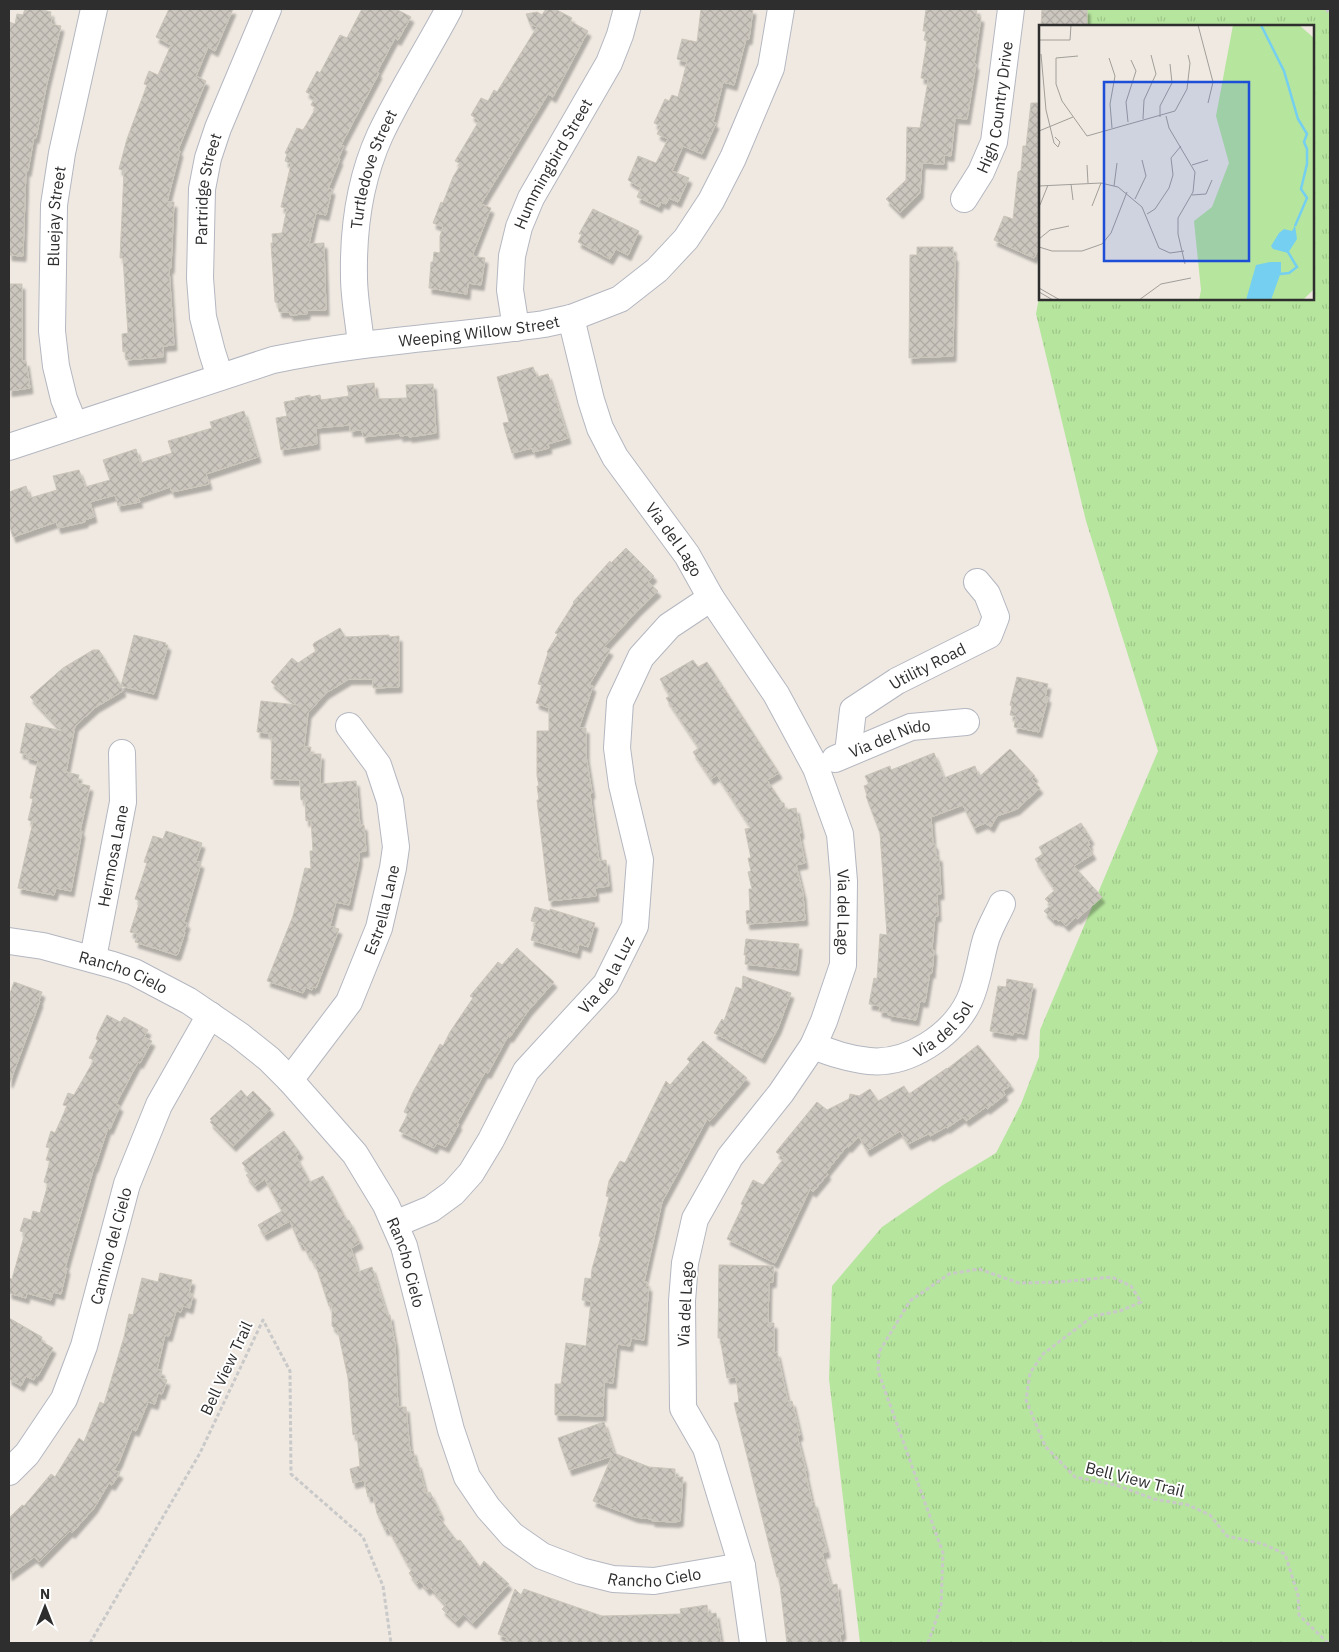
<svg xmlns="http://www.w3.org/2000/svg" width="1339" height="1652" font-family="'IBM Plex Sans',sans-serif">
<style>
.grass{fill:url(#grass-tufts)}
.building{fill:url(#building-cross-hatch);stroke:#cbc5ba;filter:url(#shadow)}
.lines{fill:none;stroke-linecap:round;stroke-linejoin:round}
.minor-casing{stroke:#b4b7c1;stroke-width:28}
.path{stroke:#c9c9c9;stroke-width:3;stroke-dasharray:4 2.5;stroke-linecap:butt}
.minor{stroke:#fff;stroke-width:26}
.labels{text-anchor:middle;stroke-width:4;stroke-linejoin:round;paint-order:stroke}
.street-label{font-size:16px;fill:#2e2e2e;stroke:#fff}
.inset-river{fill:none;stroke:#75cff0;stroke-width:2.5}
.inset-road{fill:none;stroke:#a29e99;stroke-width:1}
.view{fill:#1d4ed8;fill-opacity:0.15;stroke:#1d4ed8;stroke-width:2.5}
.inset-edge{fill:none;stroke:#2e2e2e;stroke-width:2.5}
</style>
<defs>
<pattern id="grass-tufts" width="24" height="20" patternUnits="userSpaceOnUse" patternTransform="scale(1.25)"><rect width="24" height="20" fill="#b6e59e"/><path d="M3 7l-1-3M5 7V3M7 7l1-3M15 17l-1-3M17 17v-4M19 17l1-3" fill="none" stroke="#9dc588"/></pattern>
<pattern id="building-cross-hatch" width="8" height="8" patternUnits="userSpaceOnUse" patternTransform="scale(1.25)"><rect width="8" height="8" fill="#cbc7bf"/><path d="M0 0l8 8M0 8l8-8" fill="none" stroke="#afaba4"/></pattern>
<filter id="shadow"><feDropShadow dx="3" dy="5.5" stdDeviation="1" flood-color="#0004"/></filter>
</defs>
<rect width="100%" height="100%" fill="#efe9e1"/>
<!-- grass -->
<path class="grass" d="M1078,9H1330V1643H860L829,1379L832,1286L882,1227L943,1185L996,1153L1021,1104L1039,1057L1040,1030L1158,751L1086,521L1036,314L1040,292V299H1313V26H1076Z"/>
<!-- building -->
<path class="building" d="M25,9H38L51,12L50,17H52L51,24L61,26L47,83L36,138L34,137L28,171L26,170L23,256L9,255V22L15,24L17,14L23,15Z
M169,9H233L215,51L208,47L196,76L206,81L178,150L180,151L167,202H174L171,268H169L174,345L163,346V357L126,360L125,351L123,352L122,334L128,333L123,258H120L124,171L119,169L127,139L147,85L144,84L149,71L158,75L171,45L156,37Z
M362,9H396L411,17L398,40L395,38L377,72L379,73L341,145L344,146L338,159H340L328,189H332L326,215L316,213L309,244L324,243L326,310H307V314L290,315V312H279L278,303L275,302L271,243H273L272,234L282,233L287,208L281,207L291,164L285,161L287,154L285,153L297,128L303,130L316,108L311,105L315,97L306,92L317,71L320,73L340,35L347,38Z
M546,9H555L572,18L570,21L588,31L553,97L548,94L481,204L491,208L472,256L485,258L481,285L468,283L467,294L429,288L431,262H433L434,252L440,253V236L443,227L433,223L441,202L443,203L453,177L461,164L455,161L479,121L471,115L481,98L488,101L494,90L497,92L537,27L530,24L526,14L537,12L542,15Z
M701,9H753L749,39H746L734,85L723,82L713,122L716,123L702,154L683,146L672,171L689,178L678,202L669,198L666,204L661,202L659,207L637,197L641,188L628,180L638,156L656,163L668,139L657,134L661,126L654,123L665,99L669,101L672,95L678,97L687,62L677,59L682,39L697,42Z
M926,9H977L976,16L981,17L974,64H976L967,119L955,118L951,156L944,155V164L922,163L920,193L900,213L886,199L906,180L907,127L920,128L928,81V79L921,78L927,41L924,40L926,31H923Z
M1042,9H1087V26H1041Z
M1031,103H1040V245L1034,258L994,240L1004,216L1013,219L1018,172L1021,170L1023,146H1026Z
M593,209L639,231L628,255L616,249L610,259L578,242L582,234H579Z
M917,247H953V256H955L953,356L909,358L910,255H917Z
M9,284H22V361H26L30,388L9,391Z
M533,367L537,377L548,374L568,438L548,444L549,448L533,452L532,448L512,453L503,423L509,422L497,377Z
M374,383L376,399L407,398L406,385L433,384L436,433L409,437V435L400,436V433L363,437L362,430L350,431V425L316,428L317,444L281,450L276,418L287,416L284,402L296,400L295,398L310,395V397L320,395L321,400L349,396L347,386Z
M244,411L258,457L206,474L209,484L172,492L170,487L138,498L140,502L118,506L115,495L90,502L94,517L85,520V522L58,528L56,522L13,537L9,524V492L26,486L30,498L57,490L53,476L79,470L85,487L110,480L103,460L136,449L140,463L172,453L168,441L212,428L210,422Z
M626,548L654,576L648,582L658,591L638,610L604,647L610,650L589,685L593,686L579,728H586V756L592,793L590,794L599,861L606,860L609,886L595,888L596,896L549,901L537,800H539L537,786H539L537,776V731H549V708L536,703L542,685L538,684L548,653L547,652L558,634L555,633L574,603L573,602L610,561L611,563Z
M340,628L345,637L389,635V637L399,636V687L373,688V679H349L326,693L308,713L304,747H311L310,754H321L320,784L356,781L360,825H364L366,851L359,852V860L349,905L336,902L330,926L339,929L316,988L313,987L312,990L306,987L303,993L267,981L293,916L305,868L311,869L310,851H313L311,820L306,821L305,800H301L300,780L271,779L272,737H269V733L257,732L261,701L297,705L271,682L292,658L298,663L316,651L313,645L314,643Z
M134,635L166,643L165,645H168L154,694L121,686L123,691L96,707L75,726L66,772L79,775L77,783L90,786L80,831H82L71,891L56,888L54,895L18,888L33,822L28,820L33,799L30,798L38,761L26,757L27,754L20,753L26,723L62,731L30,697L63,668L93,650H99L121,686Z
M693,660L698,667L707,662L779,773L767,780L782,803H784L785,810L796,808L801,833L799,834L805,863L796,865L803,894L805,920L747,924L746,911L750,910L749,889H752L748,872L751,871L748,858H751L745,829L751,828L717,775L711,779L693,752L699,748L666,698L670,696L660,679Z
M1017,677L1048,684L1045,697H1048L1039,732L1014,727L1016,716L1010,715L1012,706L1010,705Z
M1010,749L1035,776L1032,779L1040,788L1017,809L997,816L991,827L985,823L974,828L963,805L931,817L933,844H935L936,856H939L941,894H937L938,916H935L932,949L934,950L932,973L930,972L925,1002L920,1001L916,1020L888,1015L889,1013L879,1011L880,1006L869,1004L874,978L877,979L880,934L887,935L880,833L866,796L867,795L864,786L869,784L865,776L890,766L891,770L934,753L944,778L975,766L979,777Z
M1081,823L1091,839L1088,841L1090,845L1088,846L1093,854L1074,866L1102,897L1077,919L1076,917L1066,926L1060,920L1058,921L1056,919L1053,920L1044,911L1051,905L1045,899L1055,890L1035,859L1043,854L1039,847Z
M166,831L202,843L196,861L201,863L184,922L187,923L184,932H185L178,954L176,955L135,942L138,934L130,932L140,901L135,899L147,863L144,862L153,836L163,839Z
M535,907L550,911V909L595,923L588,947L579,944L577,953L531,940L536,922L531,921Z
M746,939L799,944L796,970L745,964L746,955H744Z
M517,948L554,982L528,1011L510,1037L508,1036L488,1073L485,1072L457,1123L459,1124L446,1147L437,1143L434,1148L399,1131L408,1114L404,1112L413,1092L440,1044L443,1046L450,1032L473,998L470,996L498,962L502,965Z
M743,976L791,993L778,1028L762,1058L714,1033L722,1019L724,1021L736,987L742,989Z
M1007,979L1033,984L1024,1034L1014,1032L1013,1035L990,1031L998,986L1006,987Z
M14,982L42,992L39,1000L40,1001L10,1082H9V996Z
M107,1015L120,1022L124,1017L139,1025L148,1030L144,1037L152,1041L140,1063L138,1062L116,1104L120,1106L110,1129L108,1128L95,1167H94L65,1268H67L61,1294L53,1292L51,1300L27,1293L26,1298L9,1293V1278L12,1279L25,1233L20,1231L24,1218L31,1220L33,1211L40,1213L48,1184L44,1182L50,1161L46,1160L50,1148L46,1147L51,1131L55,1133L67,1106L63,1105L68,1093L74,1095L94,1060L89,1058L98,1040L96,1039L98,1033Z
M703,1041L747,1078L710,1121L707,1119L662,1202L644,1282H647L646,1286H649L644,1340L631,1338L630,1346L617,1344L613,1383L604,1382L603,1416L555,1415V1384H561L566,1343L586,1346L591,1301L582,1300L585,1278L591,1279L592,1269L601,1237L599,1236L609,1197L606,1196L609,1181L620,1161L625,1163L666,1081L670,1085L690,1062L687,1059Z
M978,1045L1011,1085L1003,1091L1005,1095L987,1109L986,1107L966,1121L963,1117L947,1128L946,1127L930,1136L928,1134L908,1144L900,1131L867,1151L859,1136L849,1147L847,1146L826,1172L828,1174L813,1192L810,1189L775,1263L727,1239L743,1205L741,1204L753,1180L763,1185L784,1158L776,1152L817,1102L827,1110L849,1099L850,1094L859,1096L870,1089L878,1101L904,1086L909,1094L947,1068V1069Z
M241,1090L247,1097L253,1091L271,1109L233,1146L210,1122L212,1121L210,1119Z
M284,1131L300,1153L296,1156L310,1182L323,1176L347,1221L349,1220L360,1243L351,1248L358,1272L372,1267L387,1315H390L392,1328L395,1344L398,1407H406L410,1451L413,1450L416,1463H418L426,1494L430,1492L441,1515L438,1516L457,1541L460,1540L480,1567L484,1561L509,1584L473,1623L463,1614L456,1622L442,1609L446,1605L430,1587L427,1590L420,1581L417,1584L409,1573L412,1570L405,1560L388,1528L385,1530L377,1513L373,1495L368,1497L364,1480L353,1483L350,1469L360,1466L357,1434L353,1435L348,1378L338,1331L332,1326V1305L329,1306L315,1263H313L310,1255H308L303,1244L300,1245L290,1221L264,1235L258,1225L282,1211L265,1179L255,1186L246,1175L250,1173L242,1163Z
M719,1265L774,1266L773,1282H769L768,1323H774V1353L777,1352L788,1402L792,1401L800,1435L797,1436L806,1471H805L812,1503L814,1502L827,1552L822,1553L830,1583H831V1585L837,1584L843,1634L840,1635L841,1643H787L779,1577H777L734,1403L739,1402L736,1377L727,1378L720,1338H718Z
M160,1273L192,1280L189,1293L193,1294L190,1308L183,1306L181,1312L176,1311L169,1336L165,1335L157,1369L162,1371L160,1378L167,1380L162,1394L158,1393L155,1404L148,1402L136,1431L132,1429L119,1462L114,1470L120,1473L112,1485L109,1483L94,1508L72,1533L70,1531L39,1562L34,1557L9,1575V1518L22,1505L24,1506L51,1474L55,1477L79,1438L84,1442L100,1402L104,1404L124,1337L129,1314L133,1315L142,1278L158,1282Z
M9,1318L42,1337L41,1341L53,1348L38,1376L36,1375L34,1380L26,1376L21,1386L9,1379Z
M604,1422L614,1453L649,1467L675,1469V1477H683L680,1521H677V1522L652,1521V1519L635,1517L593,1501L612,1456L569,1470L558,1438Z
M515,1589L521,1595L524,1589L602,1616L681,1614L680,1609L707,1605L708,1614L716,1613L721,1643H515L506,1640L507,1638L498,1634Z"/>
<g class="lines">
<defs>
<g id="minor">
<path id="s1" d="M964,199L981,172L994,142L1011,9"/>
<path id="s2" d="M571,318L591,400L600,428L615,457L687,555L711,598L776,694L816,768L840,834L844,881L843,965L824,1021L813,1046L781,1093L730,1157L695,1219L685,1263L682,1301L683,1408L706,1448L742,1566L753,1643"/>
<path id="s3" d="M516,328L510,290L512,256L519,227L531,198L609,63L620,35L627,9"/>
<path id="s4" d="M361,345C359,322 354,299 354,277C353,229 360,179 380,135C400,92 427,51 449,9"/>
<path id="s5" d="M220,377L212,352L203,317L200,278L202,189L208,158L218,128L268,9"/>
<path id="s6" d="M74,424L64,399L56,366L52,331L54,205L62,153L94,9"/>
<path id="s7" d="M9,447L273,360C362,341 453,337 544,324L571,318L620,299L657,270L686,239L711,201L733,158L771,68L781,9"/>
<path id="s8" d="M848,753L853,710L897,681L989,635L996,617L987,594L977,582"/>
<path id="s9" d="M835,759L911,727L966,722"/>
<path id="s10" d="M9,941L43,946L113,965L134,972L189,1001L239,1035L269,1059L290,1080L355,1154L386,1205L404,1246L451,1430L467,1477L488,1508L512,1535L542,1556L581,1571L613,1579L654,1581L742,1566"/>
<path id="s11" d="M93,958L123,802L122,753"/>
<path id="s12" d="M813,1046C832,1053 849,1059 869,1061C908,1065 952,1036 969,1001C978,982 980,959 986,939C990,927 997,915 1002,904"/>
<path id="s13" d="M290,1080L349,1002L379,928L393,868L396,847L390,801L378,765L349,726"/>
<path id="s14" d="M395,1224L431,1209L453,1193L471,1173L491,1140L526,1071L606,984L635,926L640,860L622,785L617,748L620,702L641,657L669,626L711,598"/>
<path id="s15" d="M9,1472L27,1454L64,1399L84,1346L127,1184L159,1105L210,1015"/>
</g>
</defs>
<!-- minor casing -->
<use href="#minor" class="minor-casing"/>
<!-- path -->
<path class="path" d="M1326,9L1330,14
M90,1643L200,1453L263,1320L290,1371L291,1474L363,1537L383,1586L391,1643
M928,1643L941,1606L943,1553L878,1371L879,1352L910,1301L949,1274L979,1269L1019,1283L1059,1282L1112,1277L1131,1286L1141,1302L1120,1311L1093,1316L1043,1354L1030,1373L1026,1400L1045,1446L1075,1477L1116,1485L1154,1499L1188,1505L1210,1515L1227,1536L1263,1544L1285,1554L1298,1595L1299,1615L1328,1643"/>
<!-- minor -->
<use href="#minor" class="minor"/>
</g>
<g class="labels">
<!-- street labels -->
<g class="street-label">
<text dy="6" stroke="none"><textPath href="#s1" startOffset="99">High Country Drive</textPath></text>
<text dy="6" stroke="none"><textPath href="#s3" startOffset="174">Hummingbird Street</textPath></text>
<text dy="6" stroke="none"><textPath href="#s4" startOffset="179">Turtledove Street</textPath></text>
<text dy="6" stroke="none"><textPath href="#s5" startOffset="191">Partridge Street</textPath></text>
<text dy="6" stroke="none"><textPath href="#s6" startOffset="211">Bluejay Street</textPath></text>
<text dy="6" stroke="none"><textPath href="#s7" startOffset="486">Weeping Willow Street</textPath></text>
<text dy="6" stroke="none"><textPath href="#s2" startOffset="248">Via del Lago</textPath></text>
<text dy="6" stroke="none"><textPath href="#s8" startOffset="130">Utility Road</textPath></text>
<text dy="6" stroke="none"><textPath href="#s9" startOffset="59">Via del Nido</textPath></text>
<text dy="6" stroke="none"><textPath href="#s11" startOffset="104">Hermosa Lane</textPath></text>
<text dy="6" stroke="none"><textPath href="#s13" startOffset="196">Estrella Lane</textPath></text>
<text dy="6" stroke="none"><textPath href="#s2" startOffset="666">Via del Lago</textPath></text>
<text dy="6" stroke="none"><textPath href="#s10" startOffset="119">Rancho Cielo</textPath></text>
<text dy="6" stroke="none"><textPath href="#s14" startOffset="335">Via de la Luz</textPath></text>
<text dy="6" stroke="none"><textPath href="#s12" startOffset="142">Via del Sol</textPath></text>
<text dy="6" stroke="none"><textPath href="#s15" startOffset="252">Camino del Cielo</textPath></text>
<text dy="6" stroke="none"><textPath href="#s10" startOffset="539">Rancho Cielo</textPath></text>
<text transform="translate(685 1304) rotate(-87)" y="6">Via del Lago</text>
<text transform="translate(226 1368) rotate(-65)" y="6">Bell View Trail</text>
<text transform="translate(1135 1479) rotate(14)" y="6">Bell View Trail</text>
<text dy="6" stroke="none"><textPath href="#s10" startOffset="989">Rancho Cielo</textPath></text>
</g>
</g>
<!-- overview -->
<g transform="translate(1039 25)">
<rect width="275" height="275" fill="#efe9e1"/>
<path d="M194,0H260L275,13V264L264,275H160L162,265L155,196L173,182L190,138L177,91Z" fill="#b6e59e"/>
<path d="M256,200L258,214L249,228L234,224L232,221L240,208L245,204L253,206ZM231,237H242V247L232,275H207L217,240Z" fill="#75cff0"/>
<path class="inset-river" d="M222,0L245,46L259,94L268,109L265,117L268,124V139L262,164L268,173L256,201M241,249L250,248L258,242L249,227"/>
<path class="inset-road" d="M159,0L174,57L169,78M0,15H31L32,0M2,29L7,85L15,118L19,122L21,117L16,112M39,31L17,33V59L23,76L48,111L136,86L148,64L151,38L149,30M70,33L76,51L71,79L73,103M127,91L130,103L156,147L154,167L139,193V209L146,239M121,92V81L133,58L131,39M104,94L105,75L117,49L112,30M89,97L87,77L97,46L92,35M0,106L34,92M48,140L49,158M153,140L169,135M32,159L34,175M0,161L62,158L79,162L103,182L120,223L131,228L145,226M75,161L78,138M153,170L167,169L173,155M96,174L107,151L103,135M1,180L9,160M53,181L62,158M108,189L116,184L130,163L134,150L132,133L142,121M0,214L11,205L30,201M0,222L13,226H43L63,219L72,208L88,167M0,263L21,275M0,267L14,275M100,275L122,259L152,253"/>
<path class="view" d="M65,57H210V236H65Z"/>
<rect width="275" height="275" class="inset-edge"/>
</g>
<!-- border -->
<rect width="1339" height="1652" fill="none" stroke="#2e2e2e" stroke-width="20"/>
<!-- north arrow -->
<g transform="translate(45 1607)" stroke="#ffffff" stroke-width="4" paint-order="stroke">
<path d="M0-4L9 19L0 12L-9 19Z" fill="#2e2e2e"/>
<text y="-8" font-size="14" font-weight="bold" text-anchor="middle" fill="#2e2e2e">N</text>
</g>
</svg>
